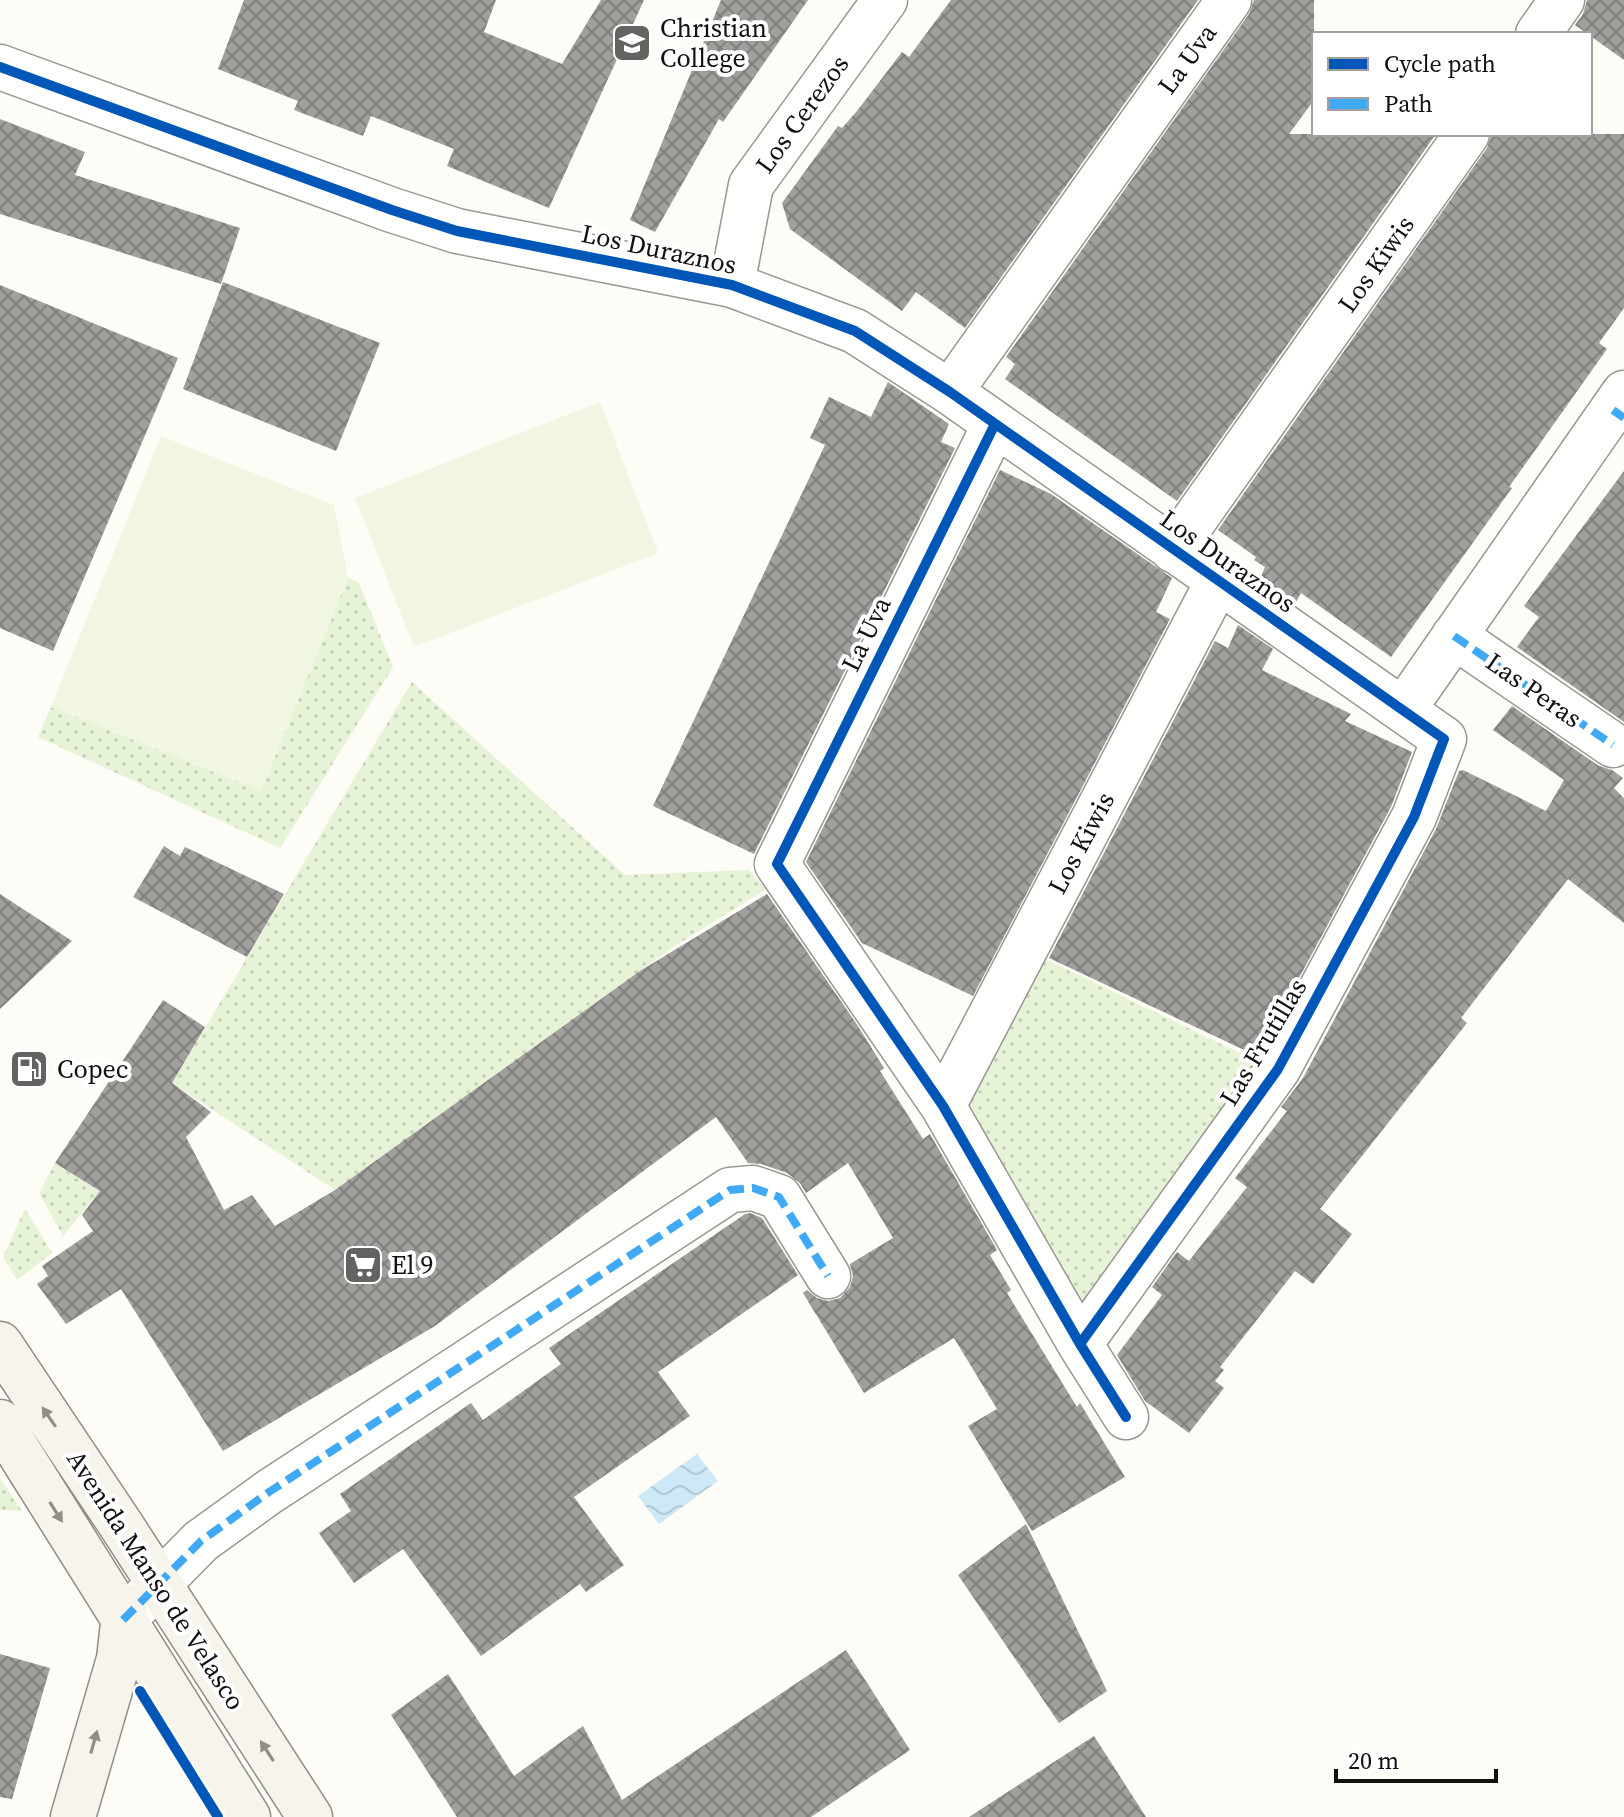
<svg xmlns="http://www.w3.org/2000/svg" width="1624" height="1817" font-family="'Source Serif 4',serif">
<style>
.grass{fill:url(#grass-dots)}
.pitch{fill:#f0f6e1}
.water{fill:url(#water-waves)}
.building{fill:url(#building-cross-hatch)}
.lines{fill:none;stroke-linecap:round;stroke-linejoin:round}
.minor-casing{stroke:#979795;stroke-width:47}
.secondary-casing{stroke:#8e8d8b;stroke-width:47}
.minor{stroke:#fffffe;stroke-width:44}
.secondary{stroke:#f6f4eb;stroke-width:44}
.quiet{stroke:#3fa9f5;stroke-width:8;stroke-dasharray:16 8;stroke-linecap:butt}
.cycleway-casing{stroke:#fff;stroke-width:15}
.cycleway{stroke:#0057b8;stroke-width:10}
.oneway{fill:#8f8e89}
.labels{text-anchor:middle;stroke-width:8;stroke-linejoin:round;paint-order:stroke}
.poi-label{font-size:26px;fill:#111;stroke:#fff;text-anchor:start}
.street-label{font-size:26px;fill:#111;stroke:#fff}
</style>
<defs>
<pattern id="grass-dots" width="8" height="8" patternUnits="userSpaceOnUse" patternTransform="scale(2)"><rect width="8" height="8" fill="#e7f3d7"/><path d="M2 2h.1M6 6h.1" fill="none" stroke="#c5cfb8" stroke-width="1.8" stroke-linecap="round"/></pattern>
<pattern id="water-waves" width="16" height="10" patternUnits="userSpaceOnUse" patternTransform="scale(2)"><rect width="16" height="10" fill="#cde8f7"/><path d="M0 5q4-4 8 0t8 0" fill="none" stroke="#afc6d3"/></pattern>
<pattern id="building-cross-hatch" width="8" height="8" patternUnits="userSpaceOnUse" patternTransform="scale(2)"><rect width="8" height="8" fill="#a19f9c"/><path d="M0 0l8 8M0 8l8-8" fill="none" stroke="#82807e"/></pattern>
</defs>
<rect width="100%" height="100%" fill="#fdfcf7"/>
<!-- grass -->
<path class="grass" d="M348,578L359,583L393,667L280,848L38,737L51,707L261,791Z
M412,682L625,875L749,870L766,889L670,949L583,1015L335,1190L172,1083Z
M1035,954L1269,1067L1083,1304L1071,1303L967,1119L972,1088Z
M55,1163L100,1191L63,1236L39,1193Z
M25,1209L52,1253L17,1280L3,1257Z
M0,1478L22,1511L0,1510Z"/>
<!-- pitch -->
<path class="pitch" d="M600,402L658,553L414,647L355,498Z
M161,436L334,505L348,578L261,791L51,707Z"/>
<!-- water -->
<path class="water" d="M697,1454L718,1481L659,1524L638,1496Z"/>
<!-- building -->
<path class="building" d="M244,0H496L484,32L562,64L601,0H644L549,208L447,166L454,149L371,116L363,136L294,110L298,101L218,69Z
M721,0H808L723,122L719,119L655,232L630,220Z
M951,0H1198L965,328L916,292L902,311L790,229L782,203L838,126L842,128L857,111L902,52L909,57Z
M1254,0H1314V100L1289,134H1436L1177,501L1005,379L1015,364L1006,357L1249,14Z
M1587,0H1624V60L1575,25L1583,14Z
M0,119L85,152L75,175L240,228L221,284L0,214Z
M1492,134H1624V308L1599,343L1607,349L1509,487L1512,488L1391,657L1301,593L1295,604L1260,579L1265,567L1254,560L1256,557L1218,530L1487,148Z
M223,282L380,343L336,451L183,389Z
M0,285L178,358L53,651L0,628Z
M888,382L949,424L941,442L955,448L754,854L653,806L825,445L810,438L829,397L871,417Z
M1000,470L1051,494L1172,578L1156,612L1170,619L973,996L862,943L806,862Z
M1624,471V722L1517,647L1539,617L1524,606Z
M1238,625L1273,649L1262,670L1351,714L1345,721L1412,752L1391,807L1257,1056L1049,958L1215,641L1228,648Z
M1512,706L1599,766L1612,770L1623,778L1614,788L1624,798V923L1568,879L1461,1018L1467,1023L1320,1209L1352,1234L1313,1284L1295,1271L1220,1367L1224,1370L1215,1381L1224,1388L1189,1433L1145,1401L1117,1355L1162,1295L1152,1287L1177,1252L1189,1261L1247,1187L1235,1178L1287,1111L1281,1107L1303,1078L1436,829L1459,771L1463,770L1546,811L1564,780L1493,730Z
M164,846L180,856L185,847L284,894L247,957L133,897Z
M0,894L72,941L0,1009Z
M767,894L856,1023L884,1068L880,1071L923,1139L930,1134L997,1250L990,1255L1011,1290L1007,1293L1077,1407L1080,1403L1125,1477L1032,1531L968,1426L997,1409L954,1338L864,1393L803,1293L807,1290L817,1298L828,1301L840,1298L850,1287L853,1276L850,1264L893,1238L848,1163L806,1193L800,1183L787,1173L761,1164L748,1163L716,1117L435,1326L223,1451L121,1289L66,1324L37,1284L48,1276L42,1266L93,1231L82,1215L100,1191L55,1163L163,1000L205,1027L172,1083L211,1112L186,1137L224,1210L252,1195L275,1226L335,1190L640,971Z
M750,1213L762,1218L798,1275L658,1372L690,1416L574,1497L624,1565L586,1592L580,1584L481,1656L403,1549L354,1583L319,1533L351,1511L340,1494L471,1403L483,1420L561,1364L549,1348L745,1214Z
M1026,1524L1107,1691L1059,1723L958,1575Z
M846,1650L910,1750L811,1817H457L391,1715L448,1674L514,1776L583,1726L622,1800Z
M0,1654L50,1668L12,1799L0,1797Z
M1094,1736L1146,1817H969Z"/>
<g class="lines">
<defs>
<path id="minor" d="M1538,34L1562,0
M0,67L392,210L457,231L732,285L855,331L950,392L1444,739L1414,817L1278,1069L1080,1344
M732,285L751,185L885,0
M950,392L1229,0
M995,424L777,864L943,1106L1080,1344L1126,1417
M1173,550L1467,134
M1454,636L1613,745
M1403,710L1624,393
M943,1106L1218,581
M134,1609L201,1541L269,1492L730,1190L753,1188L779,1197L828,1276"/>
<path id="secondary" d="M0,1344L121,1525L310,1817
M0,1422L248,1817
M73,1817L119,1659L125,1606"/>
</defs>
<!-- minor casing -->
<use href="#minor" class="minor-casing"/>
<!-- secondary casing -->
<use href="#secondary" class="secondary-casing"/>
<!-- minor -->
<use href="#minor" class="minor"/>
<!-- secondary -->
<use href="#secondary" class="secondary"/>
<!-- quiet -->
<path class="quiet" d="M1613,410L1624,418
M1454,636L1613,745
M123,1620L201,1541L269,1492L730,1190L753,1188L779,1197L828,1276"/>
<defs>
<path id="cycleway" d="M0,67L392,210L457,231L732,285L855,331L950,392L1444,739L1414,817L1278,1069L1080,1344
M995,424L777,864L943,1106L1080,1344L1126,1417
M140,1691L218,1817"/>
</defs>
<!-- cycleway casing -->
<use href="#cycleway" class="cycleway-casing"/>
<!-- cycleway -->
<use href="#cycleway" class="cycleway"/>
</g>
<!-- one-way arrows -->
<defs><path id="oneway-solid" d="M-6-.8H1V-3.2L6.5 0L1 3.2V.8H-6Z" transform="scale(2)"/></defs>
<g class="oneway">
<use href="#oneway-solid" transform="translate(49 1417) rotate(-124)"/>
<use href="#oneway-solid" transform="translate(56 1512) rotate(58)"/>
<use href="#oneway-solid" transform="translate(94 1742) rotate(-74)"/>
<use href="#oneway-solid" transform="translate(267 1751) rotate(-123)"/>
</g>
<!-- icons -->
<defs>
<symbol id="school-square" viewBox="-11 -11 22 22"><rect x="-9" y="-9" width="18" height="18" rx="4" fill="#646362" stroke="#fff"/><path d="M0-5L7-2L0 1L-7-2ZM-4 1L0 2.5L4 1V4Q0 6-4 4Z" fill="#fff"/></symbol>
<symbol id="fuel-square" viewBox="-11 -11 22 22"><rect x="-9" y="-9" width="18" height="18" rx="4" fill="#646362" stroke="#fff"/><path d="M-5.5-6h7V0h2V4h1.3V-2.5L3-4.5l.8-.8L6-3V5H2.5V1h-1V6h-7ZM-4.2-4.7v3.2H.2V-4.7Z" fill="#fff"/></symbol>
<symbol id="supermarket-square" viewBox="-11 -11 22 22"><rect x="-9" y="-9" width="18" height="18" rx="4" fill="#646362" stroke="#fff"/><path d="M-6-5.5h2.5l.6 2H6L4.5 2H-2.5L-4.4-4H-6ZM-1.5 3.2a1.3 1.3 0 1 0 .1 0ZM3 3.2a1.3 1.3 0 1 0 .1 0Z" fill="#fff"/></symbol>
</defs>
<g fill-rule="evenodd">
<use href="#school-square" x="610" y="21" width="44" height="44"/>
<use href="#fuel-square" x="7" y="1047" width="44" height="44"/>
<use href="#supermarket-square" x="341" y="1243" width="44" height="44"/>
</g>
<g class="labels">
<!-- poi labels -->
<g class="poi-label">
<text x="660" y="37">Christian<tspan x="660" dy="30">College</tspan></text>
<text x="57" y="1078">Copec</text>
<text x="391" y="1274">El 9</text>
</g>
<!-- street labels -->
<g class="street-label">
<text transform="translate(1187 59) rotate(-54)" y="9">La Uva</text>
<text transform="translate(802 114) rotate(-54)" y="9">Los Cerezos</text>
<text transform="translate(659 249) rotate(12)" y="9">Los Duraznos</text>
<text transform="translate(1376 264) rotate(-55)" y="9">Los Kiwis</text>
<text transform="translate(1228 561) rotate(35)" y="9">Los Duraznos</text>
<text transform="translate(866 634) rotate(-64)" y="9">La Uva</text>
<text transform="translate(1534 690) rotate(35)" y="9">Las Peras</text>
<text transform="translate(1081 843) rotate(-62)" y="9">Los Kiwis</text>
<text transform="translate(1263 1042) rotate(-59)" y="9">Las Frutillas</text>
<text transform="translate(156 1580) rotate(57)" y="9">Avenida Manso de Velasco</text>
</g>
</g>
<!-- legend -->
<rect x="1312" y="32" width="280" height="104" fill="#ffffff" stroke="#a0a0a0" stroke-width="2"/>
<rect x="1328" y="58" width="40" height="12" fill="#0057b8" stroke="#a0a0a0" stroke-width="2"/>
<text x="1384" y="72" font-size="24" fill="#111111">Cycle path</text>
<rect x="1328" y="98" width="40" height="12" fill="#3fa9f5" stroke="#a0a0a0" stroke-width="2"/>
<text x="1384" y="112" font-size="24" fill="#111111">Path</text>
<!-- scale -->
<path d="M1336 1769v12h160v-12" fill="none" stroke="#111111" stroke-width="4"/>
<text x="1348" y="1769" font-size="24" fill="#111111" stroke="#ffffff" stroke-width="6" paint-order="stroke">20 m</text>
</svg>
